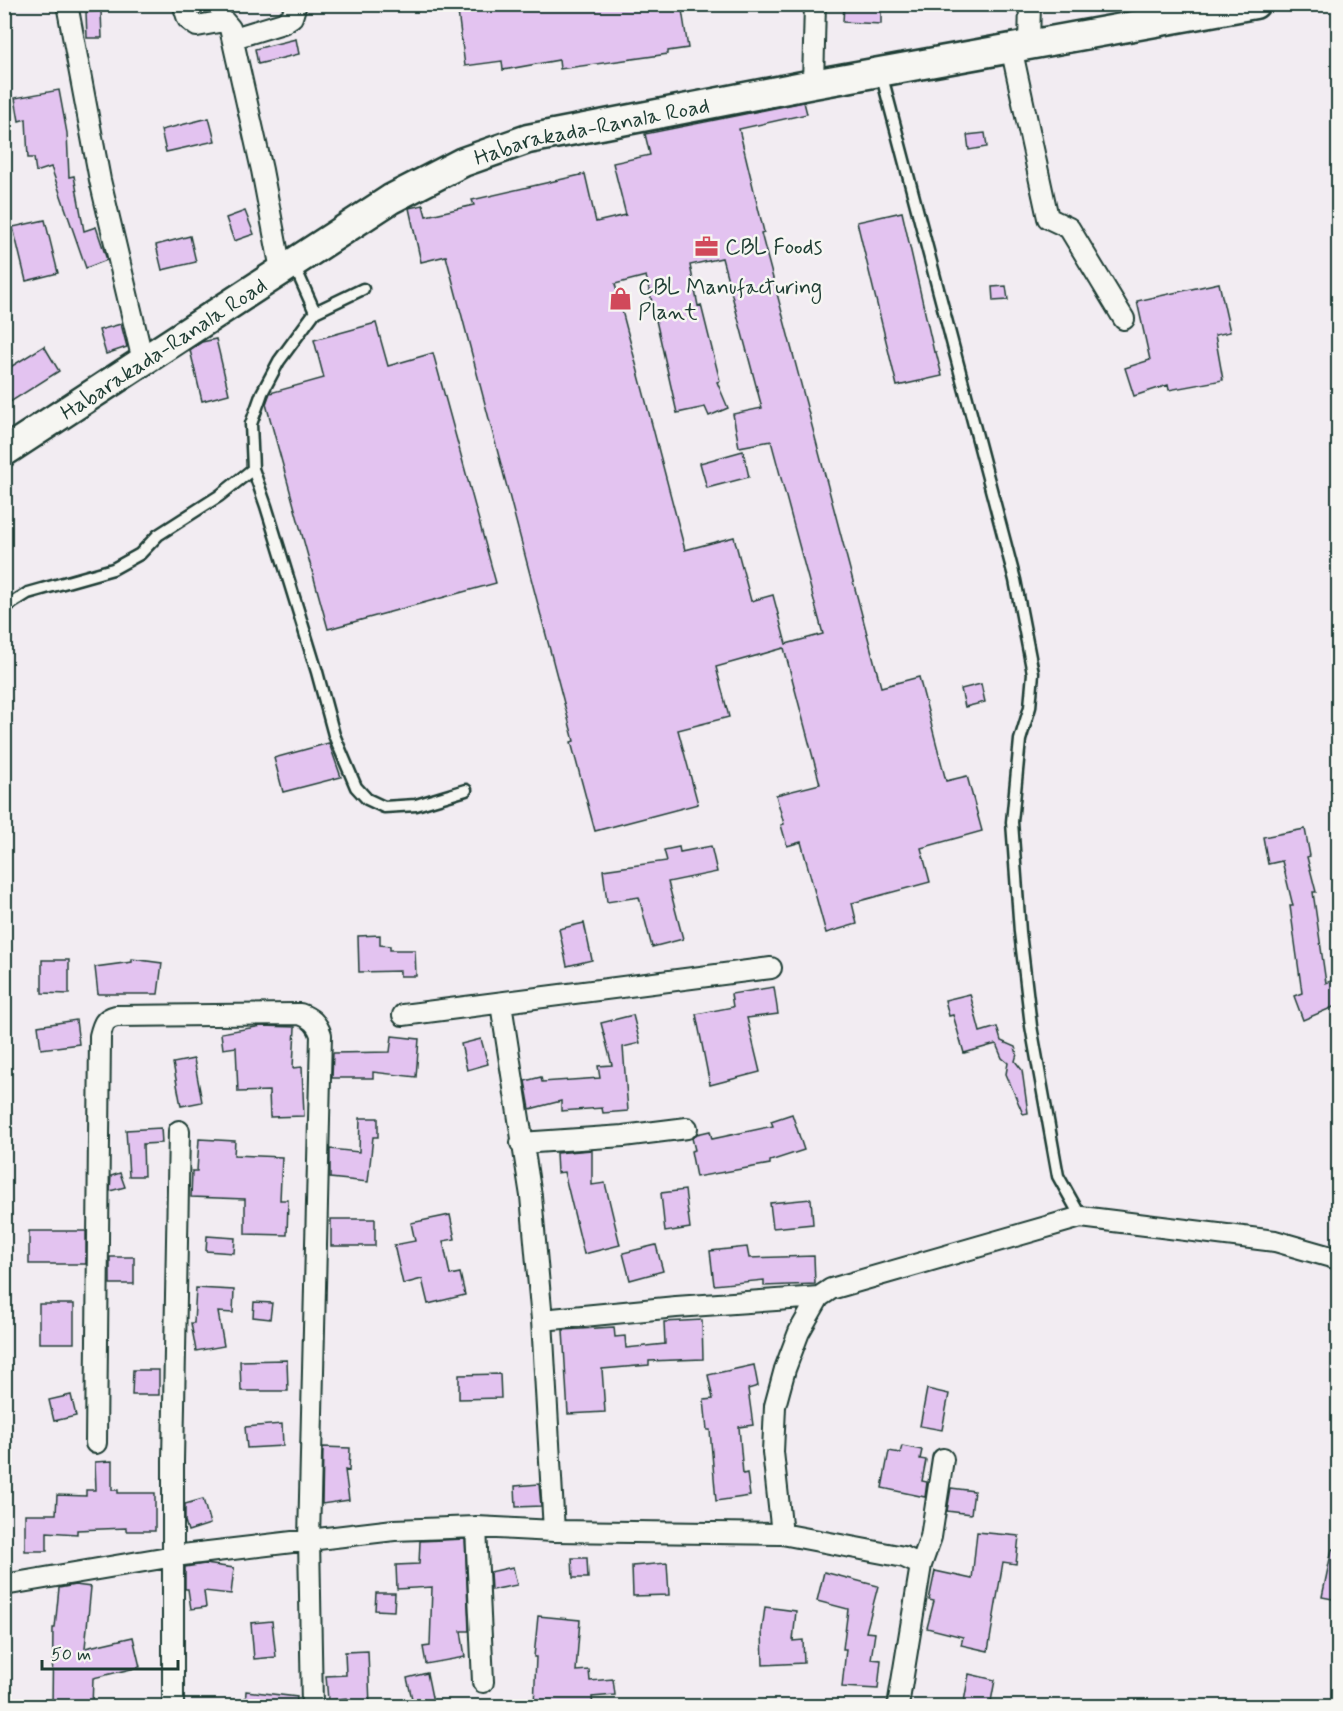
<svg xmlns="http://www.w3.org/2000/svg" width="1343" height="1711" font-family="Mynerve,sans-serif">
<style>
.building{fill:#e3c3f0;stroke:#1f3d34;stroke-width:1.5;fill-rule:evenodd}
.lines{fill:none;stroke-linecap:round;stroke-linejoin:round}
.service-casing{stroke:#1f3d34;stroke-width:15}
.minor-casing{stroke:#1f3d34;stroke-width:24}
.secondary-casing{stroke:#1f3d34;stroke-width:33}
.service{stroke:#f6f6f2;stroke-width:10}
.minor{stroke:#f6f6f2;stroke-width:20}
.secondary{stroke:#f6f6f2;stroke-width:28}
.labels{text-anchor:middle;stroke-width:5;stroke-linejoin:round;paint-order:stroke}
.street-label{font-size:22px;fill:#1f3d34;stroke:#f6f6f2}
.poi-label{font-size:22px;fill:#1f3d34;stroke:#f6f6f2;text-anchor:start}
</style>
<rect width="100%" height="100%" fill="#f2ecf2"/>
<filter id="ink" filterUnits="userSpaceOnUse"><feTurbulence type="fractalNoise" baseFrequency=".0167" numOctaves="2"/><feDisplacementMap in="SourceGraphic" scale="12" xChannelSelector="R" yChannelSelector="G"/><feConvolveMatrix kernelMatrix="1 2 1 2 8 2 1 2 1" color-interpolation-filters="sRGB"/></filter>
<g filter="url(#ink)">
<!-- building -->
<path class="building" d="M457,4H681L688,48L668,51V54L560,69L559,60L503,70L502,61L465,66Z
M844,4H881V24L843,22Z
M101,11L102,38H87L86,12Z
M296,39L299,54L258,64L255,49Z
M59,90L67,133L69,177L74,176L84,231L96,227L107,260L86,268L51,167L36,172L34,158H28L26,119L19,121L15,98Z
M804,102L807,114L739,129L764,232L761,233L881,687L919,677L946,781L967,776L982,831L921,848L930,882L852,903L857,924L826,933L801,842L787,846L781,825L784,824L776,795L820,784L784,648L716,667L729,717L678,730L698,804L595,831L571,742L574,741L446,256L421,262L409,208L423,205L426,216L474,205L472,200L585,174L596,222L626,215L613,163L650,155L645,134ZM722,258L762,408L733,414L739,447L771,441L823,634L786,644L773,595L751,601L734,537L685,550L615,284L646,276L677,413L705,407L709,416L728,408L717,382L720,381L701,305L698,306L690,265Z
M209,118L215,141L166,152L161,130Z
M985,133L987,147L969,150L967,135Z
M245,211L254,234L234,241L226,218Z
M902,212L934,352H936L942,376L897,386L857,222Z
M45,220L58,273L26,281L13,227Z
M190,236L196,262L162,270L156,245Z
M1219,283L1230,332L1215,335L1223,380L1169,390L1168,385L1134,396L1125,368L1150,360L1137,301Z
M1006,286L1008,300L993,301L992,287Z
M376,323L388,366L433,353L496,583L328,629L266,404L270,393L324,378L314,340Z
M121,324L127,347L106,354L99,330Z
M216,339L229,394L202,401L190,350L202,342Z
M44,346L59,371L4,406V371Z
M743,451L749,477L707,488L700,463Z
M981,684L985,702L965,707L961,689Z
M329,743L341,777L283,792L274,758Z
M1305,829L1310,856L1307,857L1316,892H1313L1326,983L1338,978V1005L1303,1020L1294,996L1302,993L1290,906H1293L1282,861L1268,864L1263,837Z
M711,846L717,872L668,882L683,939L652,947L639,897L607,902L603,870L667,861L664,850L679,847L680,852Z
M584,923L592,960L567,966L559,929Z
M380,935V945L390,946V950H415L416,976H400V971L359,972L358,936Z
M132,959L162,963L158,994H98L95,967L132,962Z
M42,960H69V994L42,993Z
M774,987L778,1014L747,1018L760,1072L710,1085L696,1014L733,1007L731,994Z
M970,994L980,1032L997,1027L1001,1041L1015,1047L1017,1054L1015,1061L1022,1070L1028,1113L1023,1114L1006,1074L1008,1063L1002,1058L996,1044L964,1053L953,1015L949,1016L945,1000Z
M633,1015L640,1043L623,1047L628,1111L603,1113L602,1108L561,1111V1101L530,1109L525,1081L541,1077L542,1082L600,1078L598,1066L612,1065L601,1023Z
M76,1020L79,1044L41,1049L38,1026Z
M262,1026L295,1027L293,1068L302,1067L304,1116L270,1117L269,1091L238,1092L236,1047L223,1049L221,1033Z
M392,1036L419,1039L416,1077L373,1072V1078H332L333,1053L390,1052Z
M481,1039L488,1064L467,1070L461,1044Z
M194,1059L202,1102L181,1106L173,1063Z
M792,1114L804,1150L770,1161V1164L696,1177L691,1151L695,1150L692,1138L697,1134L710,1131L712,1139L773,1126L771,1121Z
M360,1118H378V1137H373L368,1182L330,1178V1149L359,1152Z
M161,1128L162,1143L143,1144L144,1176H129L126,1130Z
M199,1139L235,1141L234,1155L282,1157L280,1200H288L287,1235L245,1234V1199L191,1197L192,1171H197Z
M592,1150V1185L605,1183L620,1245L584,1254L564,1172L557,1173L556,1153Z
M120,1173L125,1187L110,1191L111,1176Z
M685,1190L690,1228L665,1232L661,1193Z
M811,1199L813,1224L773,1228L770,1203Z
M450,1215L455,1239L443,1241L450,1275L460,1273L465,1295L428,1304L422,1279L403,1284L394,1245L415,1241L411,1223Z
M331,1219H375V1246H331Z
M29,1231H86V1264H29Z
M207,1236L235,1238L234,1253L206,1251Z
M656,1245L663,1271L630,1280L623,1253Z
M747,1247L749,1258L814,1256L815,1284L764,1286V1280L714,1285L710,1251Z
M110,1257H134V1284H110Z
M196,1288L234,1290L233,1313L218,1312L224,1346L196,1351L191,1323H194Z
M254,1302L272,1303L270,1319L253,1317Z
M39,1304H74V1343H39Z
M702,1320L703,1359L649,1361V1365L602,1369L605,1412L568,1414L563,1330L614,1327L615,1337L625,1336L626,1348L665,1344L664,1322Z
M287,1360L288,1391H241L240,1361Z
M754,1365L758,1386L748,1389L753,1425L739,1427L743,1474L747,1473L750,1496L716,1501L710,1430H707L704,1400L713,1399L708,1375Z
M133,1370H159V1395H132Z
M500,1374L501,1398L459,1399V1375Z
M927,1389L949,1394L942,1430L920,1426Z
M71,1395L76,1416L54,1421L49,1400Z
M282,1424L283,1446L247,1448L245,1427Z
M902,1446L922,1450L920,1459L926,1460L922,1481L927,1482L925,1497L882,1488L889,1451L900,1453Z
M323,1447L350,1448L349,1471L345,1470L349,1500L322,1504Z
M112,1461V1490H118V1493H155V1531H126V1528L77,1530V1534L47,1532V1551H25V1514H56L57,1495L86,1496V1490H96L95,1462Z
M539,1484L541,1506L516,1507L515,1486Z
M951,1488L974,1491L971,1514L947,1511Z
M203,1499L210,1524L188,1531L185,1521V1504Z
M977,1532L1019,1536L1016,1564L1003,1562L988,1651L961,1645L963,1637L927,1628L934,1601L929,1600L935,1571L972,1579Z
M465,1539L469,1631H461L465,1657L426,1664L423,1647L430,1646L432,1587L397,1589L396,1565L419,1564L420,1541Z
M1332,1549L1338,1550V1600L1322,1597Z
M572,1558H587L588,1578H573Z
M667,1563L669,1595L633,1596L632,1566Z
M205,1564L234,1568L231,1594L204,1591L206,1607L191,1609L188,1589H185V1567Z
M513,1567L517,1585L491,1590L490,1572Z
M824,1572L878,1586L866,1632L875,1633L871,1659L881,1660L878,1689L842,1687L846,1649H843L848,1609L817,1601Z
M75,1585L91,1587L85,1648L133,1637L140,1667L93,1678L92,1707H52L53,1628H55L59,1588Z
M376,1593H395L394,1611L375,1610Z
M765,1607L796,1611L793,1641L803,1640L804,1663L763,1665L762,1630Z
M538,1616L580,1620L576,1671L589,1670L590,1681L613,1679L615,1695L592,1697L593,1707H534L536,1657H534Z
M272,1621L276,1657L254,1659L251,1623Z
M368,1651L370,1707H347V1698L328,1700L326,1676L346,1675L345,1652Z
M427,1673L434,1707H414L407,1678Z
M969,1674L995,1680L990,1707H963Z
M246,1691L297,1697L296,1707H245Z"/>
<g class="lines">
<defs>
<path id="service" d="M881,73L1015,580L1033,673L1030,707L1020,740L1012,822L1020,932L1031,1026L1058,1176L1081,1217
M294,265L315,312L279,361L262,393L251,424L253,469L266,506L317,672L334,735L356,787L367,799L384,807L416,805L466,790
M315,312L363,289
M4,608L28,593L113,569L140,554L158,535L219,496L253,469"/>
<path id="minor" d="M67,4L100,180L143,361
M183,4L188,19L197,26L224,21L230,28L262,170L281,270
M234,38L283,23L292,17L296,4
M1029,44L1030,4
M1011,47L1048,218L1069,228L1124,319
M813,84L815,4
M501,1004L531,1196L542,1320L554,1531
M403,1015L771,968
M521,1143L623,1136L687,1128
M542,1320L676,1307L819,1297
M96,1443L100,1036C103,1024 104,1019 116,1016L300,1014C311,1018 317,1023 321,1035L309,1539L312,1706
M476,1527L483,1682
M921,1565L931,1537L943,1459
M4,1585L174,1556L394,1530L476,1527L554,1531L782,1534
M173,1706V1461L179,1131
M898,1706L921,1565L904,1557L782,1534L773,1452L775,1406L785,1369L799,1332L819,1297L831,1289L1081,1217L1275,1241L1338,1259"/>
<g id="secondary">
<path id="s1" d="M4,452L391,199L463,162L528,139L813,84L1255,4"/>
</g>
</defs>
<!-- service casing -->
<use href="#service" class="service-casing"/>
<!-- minor casing -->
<use href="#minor" class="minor-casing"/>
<!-- secondary casing -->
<use href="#secondary" class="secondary-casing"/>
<!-- service -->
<use href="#service" class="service"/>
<!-- minor -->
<use href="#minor" class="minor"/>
<!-- secondary -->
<use href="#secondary" class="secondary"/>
</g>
</g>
<!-- icons -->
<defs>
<symbol id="office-bare" viewBox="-9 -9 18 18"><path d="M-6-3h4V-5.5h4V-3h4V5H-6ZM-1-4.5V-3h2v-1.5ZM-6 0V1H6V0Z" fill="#d1495b" stroke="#f6f6f2" stroke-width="2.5" paint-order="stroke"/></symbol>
<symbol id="shop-bare" viewBox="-9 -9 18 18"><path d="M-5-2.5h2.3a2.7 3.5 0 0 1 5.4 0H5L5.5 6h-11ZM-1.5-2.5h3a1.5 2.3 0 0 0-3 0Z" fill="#d1495b" stroke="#f6f6f2" stroke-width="2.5" paint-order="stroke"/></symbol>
</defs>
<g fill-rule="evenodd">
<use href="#office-bare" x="690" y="230" width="33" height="33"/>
<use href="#shop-bare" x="604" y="282" width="33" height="33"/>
</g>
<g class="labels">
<!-- street labels -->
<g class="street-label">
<text dy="8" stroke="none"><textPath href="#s1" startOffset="676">Habarakada-Ranala Road</textPath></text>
<text dy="8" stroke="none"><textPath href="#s1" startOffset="190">Habarakada-Ranala Road</textPath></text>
</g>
<!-- poi labels -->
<g class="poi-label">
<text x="725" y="254">CBL Foods</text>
<text x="638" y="294">CBL Manufacturing<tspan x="638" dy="25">Plant</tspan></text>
</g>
</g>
<!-- margin -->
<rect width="1343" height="1711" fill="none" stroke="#f6f6f2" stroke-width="24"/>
<rect x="12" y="12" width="1319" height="1687" fill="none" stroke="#1f3d34" stroke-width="2" filter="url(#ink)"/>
<!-- scale -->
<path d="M42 1660v9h136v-9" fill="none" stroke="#1f3d34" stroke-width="3"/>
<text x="51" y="1660" font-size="18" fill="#1f3d34" stroke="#f6f6f2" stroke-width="4.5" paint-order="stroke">50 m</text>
</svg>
